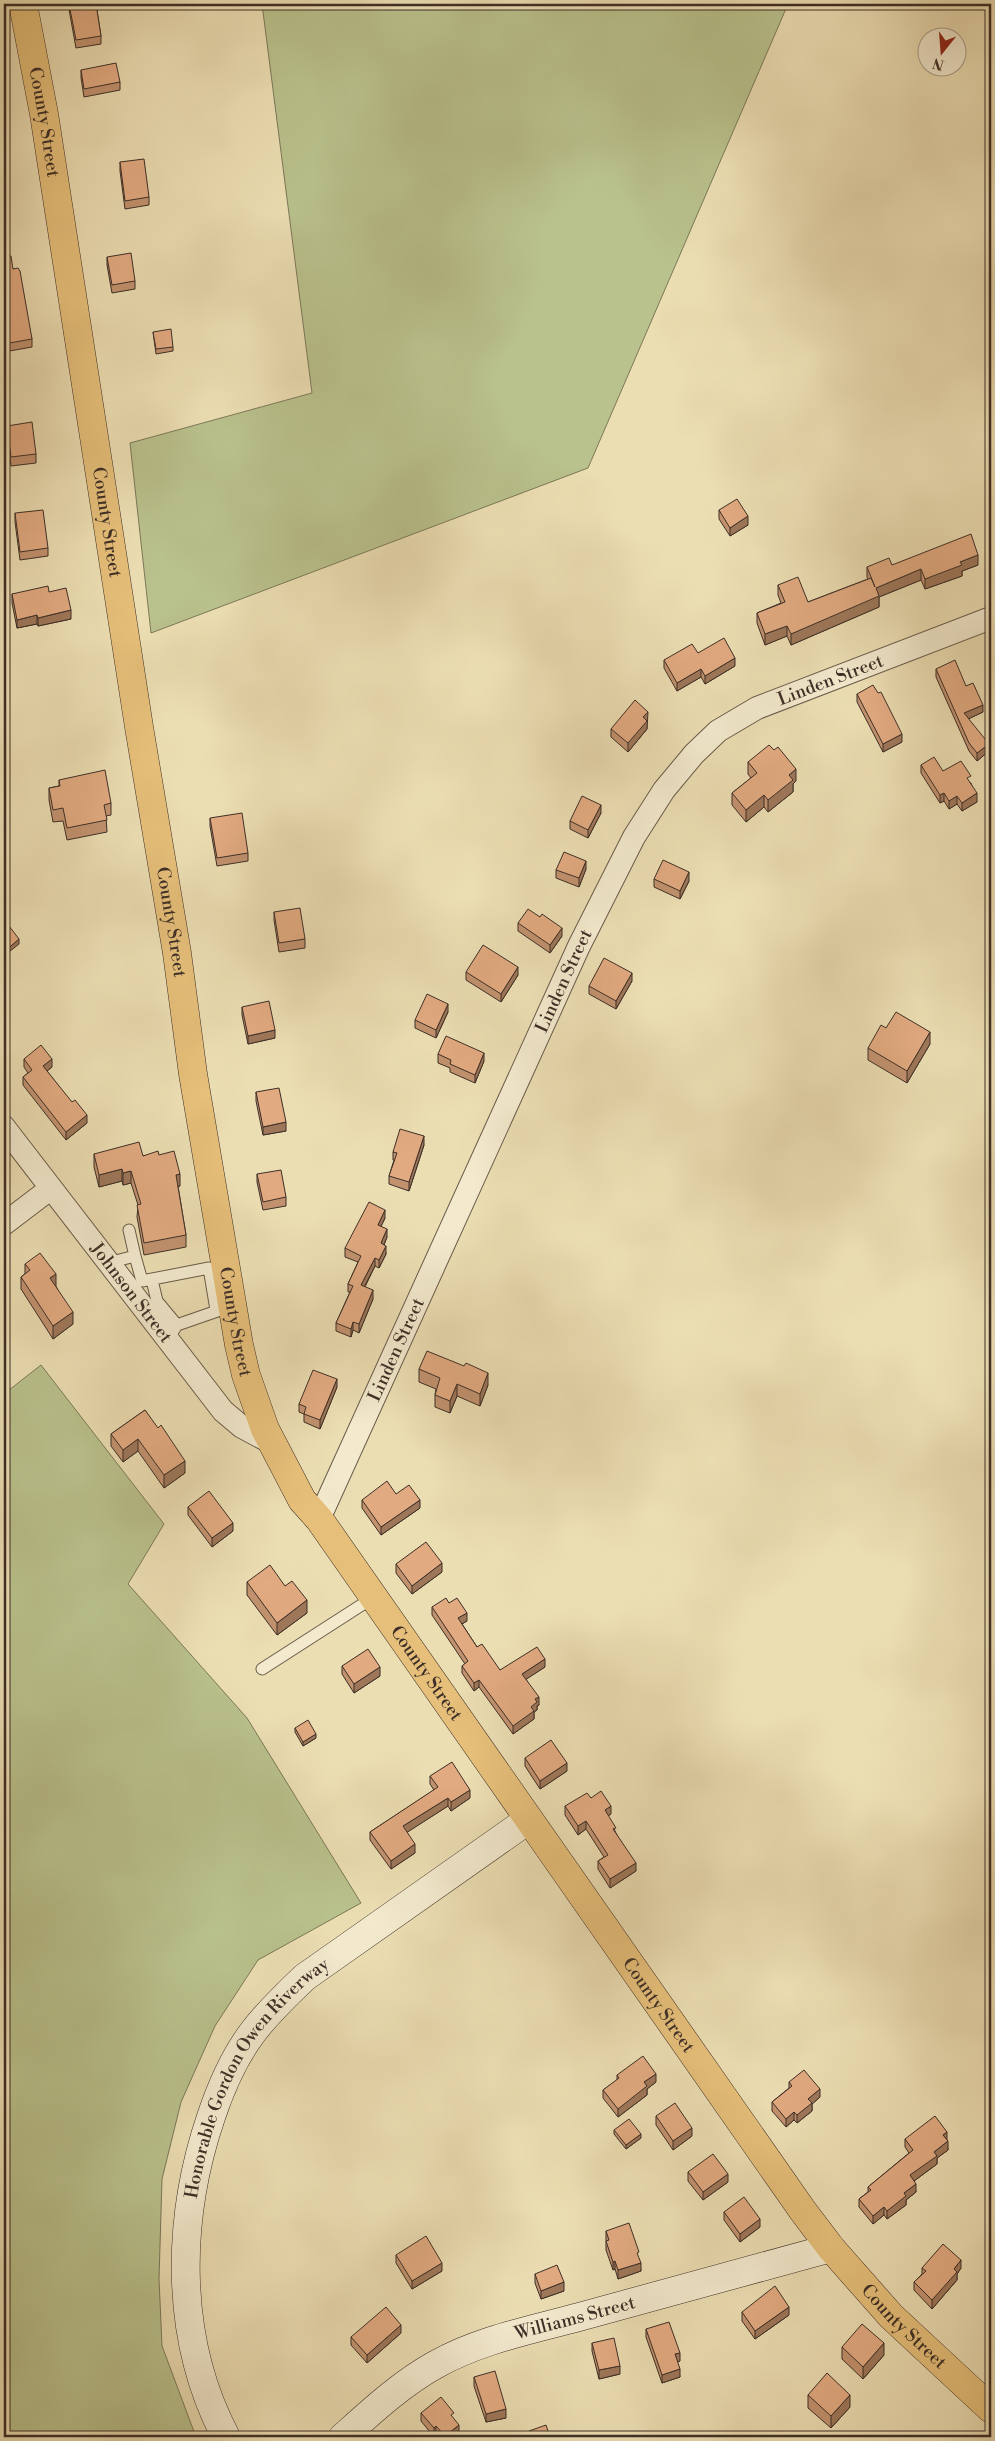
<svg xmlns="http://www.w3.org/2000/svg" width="995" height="2441" font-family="'Libre Bodoni',serif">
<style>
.green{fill:#b9c18c;stroke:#7b785a}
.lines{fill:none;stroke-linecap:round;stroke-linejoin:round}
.lane-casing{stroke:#695b4a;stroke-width:13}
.street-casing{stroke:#695b4a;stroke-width:24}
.secondary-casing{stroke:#3d2f27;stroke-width:29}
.primary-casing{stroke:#3d2f27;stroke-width:29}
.lane{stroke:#f3eace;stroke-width:11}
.street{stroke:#f3eace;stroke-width:22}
.secondary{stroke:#f3eace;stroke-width:28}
.primary{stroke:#e6bf7a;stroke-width:28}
.wall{fill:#c2926f;stroke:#3d2f27}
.shaded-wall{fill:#9e775a;stroke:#3d2f27}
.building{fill:#e2aa81;stroke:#3d2f27}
.labels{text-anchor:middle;stroke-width:4.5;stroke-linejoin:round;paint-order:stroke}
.street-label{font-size:18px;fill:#3d2f27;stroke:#f3eace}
</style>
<rect width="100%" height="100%" fill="#ecdeb3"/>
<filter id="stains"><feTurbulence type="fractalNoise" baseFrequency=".004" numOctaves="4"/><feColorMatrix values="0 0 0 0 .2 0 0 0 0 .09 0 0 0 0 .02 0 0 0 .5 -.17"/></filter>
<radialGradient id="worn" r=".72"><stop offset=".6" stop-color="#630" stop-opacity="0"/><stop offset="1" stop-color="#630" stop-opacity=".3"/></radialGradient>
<!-- green -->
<path class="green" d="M262,4H788L588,468L151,633L130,443L312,393Z
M41,1365L164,1524L128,1584L247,1718L361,1903L258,1960L215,2026L181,2102L162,2179L159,2279L162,2346L196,2437H4V1394Z"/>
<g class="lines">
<defs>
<path id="lane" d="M135,1256L142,1281L209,1268L216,1310
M108,1263L135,1256L129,1230
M152,1280L157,1301L177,1325
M168,1339L177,1325L223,1309
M262,1669L374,1597"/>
<g id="street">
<path id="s1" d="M4,1127L223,1411L242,1427L272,1443"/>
<path d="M4,1224L50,1189"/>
<path id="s2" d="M319,1519L579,946L634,837L664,790L694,754L718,731L757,708L991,618"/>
</g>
<g id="secondary">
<path id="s3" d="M226,2437C174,2339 176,2220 211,2117C221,2087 234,2057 253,2032C268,2012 287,1994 305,1977L528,1820"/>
<path id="s4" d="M343,2437C372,2411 401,2384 435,2365C479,2340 531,2330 579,2317C663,2294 747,2271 831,2248"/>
</g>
<g id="primary">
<path id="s5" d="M23,4L44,114L139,727L177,953L193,1074L239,1345L246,1375L265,1429L302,1500L319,1519L803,2211L831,2248L891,2316L991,2409"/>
</g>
</defs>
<!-- lane casing -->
<use href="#lane" class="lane-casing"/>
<!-- street casing -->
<use href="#street" class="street-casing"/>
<!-- secondary casing -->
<use href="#secondary" class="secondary-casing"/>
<!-- primary casing -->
<use href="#primary" class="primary-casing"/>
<!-- lane -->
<use href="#lane" class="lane"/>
<!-- street -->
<use href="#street" class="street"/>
<!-- secondary -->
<use href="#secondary" class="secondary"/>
<!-- primary -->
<use href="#primary" class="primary"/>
</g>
<!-- wall -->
<path class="wall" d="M68,4H96L101,36V44L76,48Z
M81,70L120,82V90L84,97L81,78Z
M120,162L149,197V205L125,209L120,171Z
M4,198L8,214V222L4,223Z
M4,257L13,269L32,339V347L4,352Z
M107,257L135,281V289L112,293L107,265Z
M153,332L173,347V351L156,354Z
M7,426L36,454V463L11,466L7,434Z
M719,510L748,525L730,536L719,519Z
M15,513L48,548V556L20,560L15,522Z
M892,565H978L962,571V576L925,589L921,580L879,597V607L791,645L787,636L765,645L757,623V613L781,603L778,595V585L808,602L868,579L867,577V567Z
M49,592L71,619L38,626L37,624L17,628L12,603V594Z
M698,653L735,666L705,684L701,677L677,691L664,668V660Z
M936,669L966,686L983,712L968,719L989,751L977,761L969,751L936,677Z
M857,694L902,742L883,752L857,702Z
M648,720L647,721V729L628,752L611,737V729Z
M748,762L796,781L793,784V792L768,812L764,807L746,822L732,805V793L751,778L748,774Z
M921,765L943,771L971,783L977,802L962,811L957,804L949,809L944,801L940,803L921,773Z
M59,780L111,803V815L106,816L107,832L67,840L63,821L53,822L49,800V788L59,786Z
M601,813L588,838L570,829V821Z
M210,818L248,853V861L217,866L210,826Z
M586,869L579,887L556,878V870Z
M654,879L689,881L680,899L654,887Z
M274,912L305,939V948L279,952L274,920Z
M540,917L562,936L550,953L518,931V923Z
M466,972L518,975L501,1002L466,980Z
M632,981L616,1009L589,994V986Z
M242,1007L275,1038L248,1044L242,1015Z
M448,1012L436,1038L415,1028V1020Z
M886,1028L930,1044L907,1083L868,1060V1048Z
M438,1054L484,1061L475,1083L450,1072V1068L438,1063Z
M24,1059L52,1067L47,1071L87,1123L66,1140L23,1085V1077L28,1073L24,1067Z
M256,1092L286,1131L263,1135L256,1101Z
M424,1145L409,1191L389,1184V1176L394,1160H393V1152Z
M94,1154L143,1156L159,1155L180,1186H178L186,1235V1247L144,1255L137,1217L138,1205L131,1183L123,1185L122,1181L99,1187L94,1167Z
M257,1174L286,1197V1206L263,1210L257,1182Z
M385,1218L381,1226L387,1237L384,1245L386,1254L379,1268L375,1266L365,1287L373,1299L359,1333L353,1330L351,1337L336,1331V1323L350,1292H348V1284L358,1262L345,1257V1248Z
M25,1264L56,1286L73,1324L53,1339L21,1289V1277L25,1274Z
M419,1369L488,1385L480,1406L457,1396L450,1413L435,1407V1395L436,1389L419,1382Z
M337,1387L320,1429L304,1422V1414L299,1412V1404Z
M145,1410L185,1473L164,1488L138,1451L123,1462L111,1446V1434Z
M396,1494L420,1508L381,1535L362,1508V1500Z
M188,1507L233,1531L212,1547L188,1515Z
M396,1564L442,1572L412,1594L396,1573Z
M247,1582L285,1586L307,1613L277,1635L247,1595Z
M449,1603L467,1621L462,1624L477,1647L500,1670L545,1667L526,1679L539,1705L537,1706V1710L534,1712V1719L513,1734L479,1687L474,1691L462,1673V1666L465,1664L432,1615V1607Z
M342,1666L380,1676L354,1693L342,1674Z
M295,1728L316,1738L303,1746L295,1732Z
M525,1758L567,1771L540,1789L525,1766Z
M430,1776L470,1798L451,1811L448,1806L407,1832L415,1853L391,1869L370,1840V1832L434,1790L430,1784Z
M591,1798L611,1814L608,1816L616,1833L636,1871L610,1888L598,1869V1861L604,1857L586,1829L578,1835L565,1815V1806Z
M617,2075L656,2082L647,2089V2095L618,2117L603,2098V2090L617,2080Z
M789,2082L820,2097L812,2104V2111L797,2123L794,2120L786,2127L772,2111V2102L789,2088Z
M656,2116L692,2136L673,2150L656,2125Z
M614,2130L641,2138L626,2149L614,2134Z
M905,2139L947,2140L948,2150L937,2158V2164L914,2181L916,2192L906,2200V2205L887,2219L884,2215L873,2224L859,2207V2199L868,2192V2187L909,2153L905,2147Z
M688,2172L728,2182L703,2200L688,2181Z
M724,2212L760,2227L740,2242L724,2220Z
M606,2231L639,2259L641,2271L618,2279L615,2269L613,2270L606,2250Z
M396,2255L442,2271L412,2289L396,2263Z
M922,2268H961L957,2274V2280L932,2309L914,2290V2282L922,2274Z
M535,2274L564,2291L541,2299L535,2283Z
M742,2312L789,2315L755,2339L742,2321Z
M646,2329L680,2361L677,2362L680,2377L662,2383L646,2337Z
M401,2333L367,2363L351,2345V2337Z
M592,2343L620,2374L599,2379L592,2351Z
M842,2347L884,2355L863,2379L842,2359Z
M474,2377L506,2418L486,2422L474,2386Z
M808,2395L850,2407L831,2428L808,2408Z
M421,2413L454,2419L459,2433L454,2437H439L436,2434L434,2437L421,2421Z"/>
<!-- shaded-wall -->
<path class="shaded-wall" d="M748,516V525L730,536V528Z
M978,555V565L962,571V576L925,589V579L960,562Z
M921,569V580L879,597V607L791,645V634L876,588Z
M71,610V619L38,626V618Z
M37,615V624L17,628V620Z
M787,626V636L765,645V634Z
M735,658V666L705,684V676Z
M701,669V677L677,691V683Z
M983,705V712L964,721V713Z
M648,712L647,729L628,752V743L643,717Z
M902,734V742L883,752V744Z
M989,744V751L977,761V753Z
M796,769V781L793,784V792L768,812V800L789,775Z
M944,793V801L940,803V795Z
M977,793V802L962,811V803Z
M764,795V807L746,822V810Z
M957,796V804L949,809V801Z
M601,805V813L588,838V830Z
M586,861V869L579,887V878Z
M689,872V881L680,899V891Z
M562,928V936L550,953V945Z
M19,939V944L4,956V952Z
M518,967V975L501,1002V994Z
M632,973V981L616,1009V1001Z
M448,1004V1012L436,1038V1030Z
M275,1030V1038L248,1044V1036Z
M930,1032V1044L907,1083V1071Z
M484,1053V1061L475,1083V1075Z
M52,1059V1067L43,1074V1066Z
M87,1115V1123L66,1140V1132Z
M286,1122V1131L263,1135V1127Z
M424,1136V1145L409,1191V1182Z
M122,1169V1181L99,1187V1175Z
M131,1171V1183L123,1185V1173Z
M180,1174V1186L176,1187V1175Z
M385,1210V1218L378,1233V1225Z
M387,1229V1237L381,1251V1243Z
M386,1246V1254L379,1268V1260Z
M375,1258V1266L361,1293V1285Z
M56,1274V1286L50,1291V1278Z
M373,1290V1299L359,1333V1324Z
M73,1312V1324L53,1339V1326Z
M353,1322V1330L351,1337V1329Z
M488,1373V1385L480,1406V1394Z
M337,1379V1387L320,1429V1420Z
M457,1384V1396L450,1413V1401Z
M138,1439V1451L123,1462V1450Z
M185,1461V1473L164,1488V1475Z
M420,1500V1508L381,1535V1527Z
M233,1523V1531L212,1547V1538Z
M442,1563V1572L412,1594V1586Z
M307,1600V1613L277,1635V1623Z
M467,1613V1621L458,1626V1618Z
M545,1659V1667L522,1682V1674Z
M380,1667V1676L354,1693V1684Z
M479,1680V1687L474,1691V1683Z
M539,1697V1705L537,1706V1710L534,1712V1719L513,1734V1726L531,1707L535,1699Z
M316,1734V1738L303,1746V1742Z
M567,1763V1771L540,1789V1781Z
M470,1790V1798L451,1811V1802Z
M448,1798V1806L403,1835V1826Z
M611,1806V1814L605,1818V1810Z
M586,1821V1829L578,1835V1826Z
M415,1844V1853L391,1869V1861Z
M636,1863V1871L610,1888V1879Z
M656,2074V2082L647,2089V2095L618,2117V2109L644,2082Z
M820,2089V2097L812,2104V2111L797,2123V2115L808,2099Z
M794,2112V2120L786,2127V2119Z
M692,2128V2136L673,2150V2141Z
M947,2132V2141L943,2135Z
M641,2134V2138L626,2149V2145Z
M948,2141V2150L937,2158V2164L910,2184V2175L934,2152Z
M728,2174V2182L703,2200V2192Z
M916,2184V2192L906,2200V2205L887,2219V2211L904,2193Z
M884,2207V2215L873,2224V2216Z
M760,2219V2227L740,2242V2234Z
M961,2260V2268L957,2274V2280L932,2309V2300L954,2269Z
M615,2261V2269L613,2270V2262Z
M442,2263V2271L412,2289V2281Z
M641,2263V2271L618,2279V2270Z
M564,2282V2291L541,2299V2291Z
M789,2307V2315L755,2339V2331Z
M401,2325V2333L367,2363V2355Z
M884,2343V2355L863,2379V2367Z
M680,2353V2361L675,2363V2354Z
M620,2366V2374L599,2379V2370Z
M680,2369V2377L662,2383V2375Z
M850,2395V2407L831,2428V2416Z
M506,2409V2418L486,2422V2414Z
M459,2425V2433L454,2437H445Z
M436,2426V2434L434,2437V2428Z"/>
<!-- building -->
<path class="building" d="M69,4H96L101,36L76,40Z
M116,63L120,82L84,89L81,70Z
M144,159L149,197L125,201L120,162Z
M4,198H6L8,214L4,215Z
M131,253L135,281L112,285L107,257Z
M11,256L13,269L18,268L20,271L32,339L4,344V257Z
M171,329L173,347L156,349L153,332Z
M32,422L36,454L11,457L7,426Z
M737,499L748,516L730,528L719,510Z
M43,510L48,548L20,552L15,513Z
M971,534L978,555L960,562L962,565L925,579L921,569L876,588L879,596L791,634L787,626L765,634L757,613L785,602L778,585L798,577L808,602L871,578L875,587L867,567L889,558L892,565Z
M48,586L49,592L66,588L71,610L38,618L37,615L17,620L12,594Z
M724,638L735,658L705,676L701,669L677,683L664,660L692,644L698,653Z
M955,660L966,686L973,683L983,705L964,713L989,744L977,753L969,743L936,669Z
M873,685L878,693L881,692L902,734L883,744L857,694Z
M635,700L648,712L643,717L647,721L628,743L611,729Z
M769,745L774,750L778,747L796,769L789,775L793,780L768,800L764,795L746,810L732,793L757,773L748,762Z
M934,757L943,771L961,761L971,776L967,778L977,793L962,803L957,796L949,801L944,793L940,795L921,765Z
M105,770L111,803L104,805L107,820L67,828L63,808L53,810L49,788L60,786L59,780Z
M582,796L601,805L588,830L570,821Z
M242,813L248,853L217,858L210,818Z
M564,852L586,861L579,878L556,870Z
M663,860L689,872L680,891L654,879Z
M300,908L305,939L279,943L274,912Z
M528,909L540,917L542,914L562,928L550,945L518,923Z
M9,926L19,939L4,952V930Z
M483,945L518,967L501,994L466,972Z
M604,958L632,973L616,1001L589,986Z
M427,994L448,1004L436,1030L415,1020Z
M269,1001L275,1030L248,1036L242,1007Z
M896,1012L930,1032L907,1071L868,1048L881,1025L886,1028Z
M446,1036L484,1053L475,1075L450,1064L451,1060L438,1054Z
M41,1045L52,1059L43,1066L72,1102L75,1100L87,1115L66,1132L23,1077L32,1070L24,1059Z
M279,1088L286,1122L263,1127L256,1092Z
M400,1129L424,1136L409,1182L389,1176L397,1153L393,1152Z
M139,1142L143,1156L158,1151L159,1155L174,1151L180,1174L176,1175L186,1235L144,1243L137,1205L141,1204L131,1171L123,1173L122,1169L99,1175L94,1154Z
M281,1170L286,1197L263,1202L257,1174Z
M369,1202L385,1210L378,1225L387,1229L381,1243L386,1246L379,1260L375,1258L361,1285L373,1290L359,1324L353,1322L351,1329L336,1323L353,1286L348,1284L361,1256L345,1248Z
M40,1253L56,1274L50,1278L73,1312L53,1326L21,1277L30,1270L25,1264Z
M427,1351L464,1366L466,1363L488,1373L480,1394L457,1384L450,1401L435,1395L440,1378L419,1369Z
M313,1370L337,1379L320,1420L304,1414L306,1407L299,1404Z
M145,1410L158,1428L161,1425L185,1461L164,1475L138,1439L123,1450L111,1434Z
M387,1481L396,1494L409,1485L420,1500L381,1527L362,1500Z
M209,1491L233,1523L212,1538L188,1507Z
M426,1542L442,1563L412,1586L396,1564Z
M270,1565L285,1586L292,1581L307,1600L277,1623L247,1582Z
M446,1598L449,1603L457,1598L467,1613L458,1618L477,1647L482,1644L500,1670L537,1647L545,1659L522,1674L539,1697L535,1699L537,1702L531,1707L534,1711L513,1726L479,1680L474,1683L462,1666L468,1661L432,1607Z
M368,1649L380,1667L354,1684L342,1666Z
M308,1720L316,1734L303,1742L295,1728Z
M551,1740L567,1763L540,1781L525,1758Z
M452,1762L470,1790L451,1802L448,1798L403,1826L415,1844L391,1861L370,1832L438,1787L430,1776Z
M601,1791L611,1806L605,1810L616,1828L613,1829L636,1863L610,1879L598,1861L608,1855L586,1821L578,1826L565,1806L587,1793L591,1798Z
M643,2056L656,2074L644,2082L647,2086L618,2109L603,2090L619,2078L617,2075Z
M804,2070L820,2089L808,2099L812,2103L797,2115L794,2112L786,2119L772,2102L792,2086L789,2082Z
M675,2103L692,2128L673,2141L656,2116Z
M935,2116L947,2132L943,2135L948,2141L934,2152L937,2156L910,2175L916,2184L904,2193L906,2196L887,2211L884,2207L873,2216L859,2199L871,2190L868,2187L913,2150L905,2139Z
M629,2119L641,2134L626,2145L614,2130Z
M713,2154L728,2174L703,2192L688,2172Z
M744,2197L760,2219L740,2234L724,2212Z
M629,2223L639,2252L637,2253L641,2263L618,2270L615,2261L613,2262L606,2241L609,2240L606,2231Z
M426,2236L442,2263L412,2281L396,2255Z
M943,2244L961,2260L954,2269L957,2272L932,2300L914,2282L926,2271L922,2268Z
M557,2265L564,2282L541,2291L535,2274Z
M775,2286L789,2307L755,2331L742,2312Z
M386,2307L401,2325L367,2355L351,2337Z
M669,2322L680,2353L675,2354L680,2369L662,2375L646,2329Z
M862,2324L884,2343L863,2367L842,2347Z
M614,2338L620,2366L599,2370L592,2343Z
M495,2371L506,2409L486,2414L474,2377Z
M827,2373L850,2395L831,2416L808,2395Z
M441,2397L454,2413L451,2415L459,2425L445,2436L436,2426L434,2428L421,2413Z
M546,2425L550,2437H532L529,2431Z"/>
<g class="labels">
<!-- street labels -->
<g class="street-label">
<text dy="6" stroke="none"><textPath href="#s5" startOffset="120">County Street</textPath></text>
<text dy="6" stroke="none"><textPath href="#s5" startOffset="525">County Street</textPath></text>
<text dy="6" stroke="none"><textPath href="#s2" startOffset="1011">Linden Street</textPath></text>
<text dy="6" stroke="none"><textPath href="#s5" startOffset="930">County Street</textPath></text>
<text dy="6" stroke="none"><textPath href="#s2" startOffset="591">Linden Street</textPath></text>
<text dy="6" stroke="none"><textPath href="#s1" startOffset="209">Johnson Street</textPath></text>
<text dy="6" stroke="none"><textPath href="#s5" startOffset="1335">County Street</textPath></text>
<text dy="6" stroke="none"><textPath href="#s2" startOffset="186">Linden Street</textPath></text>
<text dy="6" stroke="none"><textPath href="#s5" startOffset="1740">County Street</textPath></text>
<text dy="6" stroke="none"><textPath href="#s5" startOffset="2145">County Street</textPath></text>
<text dy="6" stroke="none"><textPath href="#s3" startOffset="386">Honorable Gordon Owen Riverway</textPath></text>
<text dy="6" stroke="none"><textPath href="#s4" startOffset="265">Williams Street</textPath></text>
<text dy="6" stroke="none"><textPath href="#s5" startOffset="2550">County Street</textPath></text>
</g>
</g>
<!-- margin -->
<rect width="995" height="2441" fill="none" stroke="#ecdeb3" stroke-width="20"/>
<rect x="5" y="5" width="985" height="2431" fill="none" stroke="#3d2f27" stroke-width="2.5"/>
<rect x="10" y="10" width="975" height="2421" fill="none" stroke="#3d2f27"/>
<!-- north arrow -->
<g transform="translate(942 52) rotate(197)"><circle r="24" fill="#f3eace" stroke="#aa9f8b"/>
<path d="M0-4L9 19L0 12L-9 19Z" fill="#8f2418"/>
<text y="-8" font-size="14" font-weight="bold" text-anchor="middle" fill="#3d2f27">N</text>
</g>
<rect width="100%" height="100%" filter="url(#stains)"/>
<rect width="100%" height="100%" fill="url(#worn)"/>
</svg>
